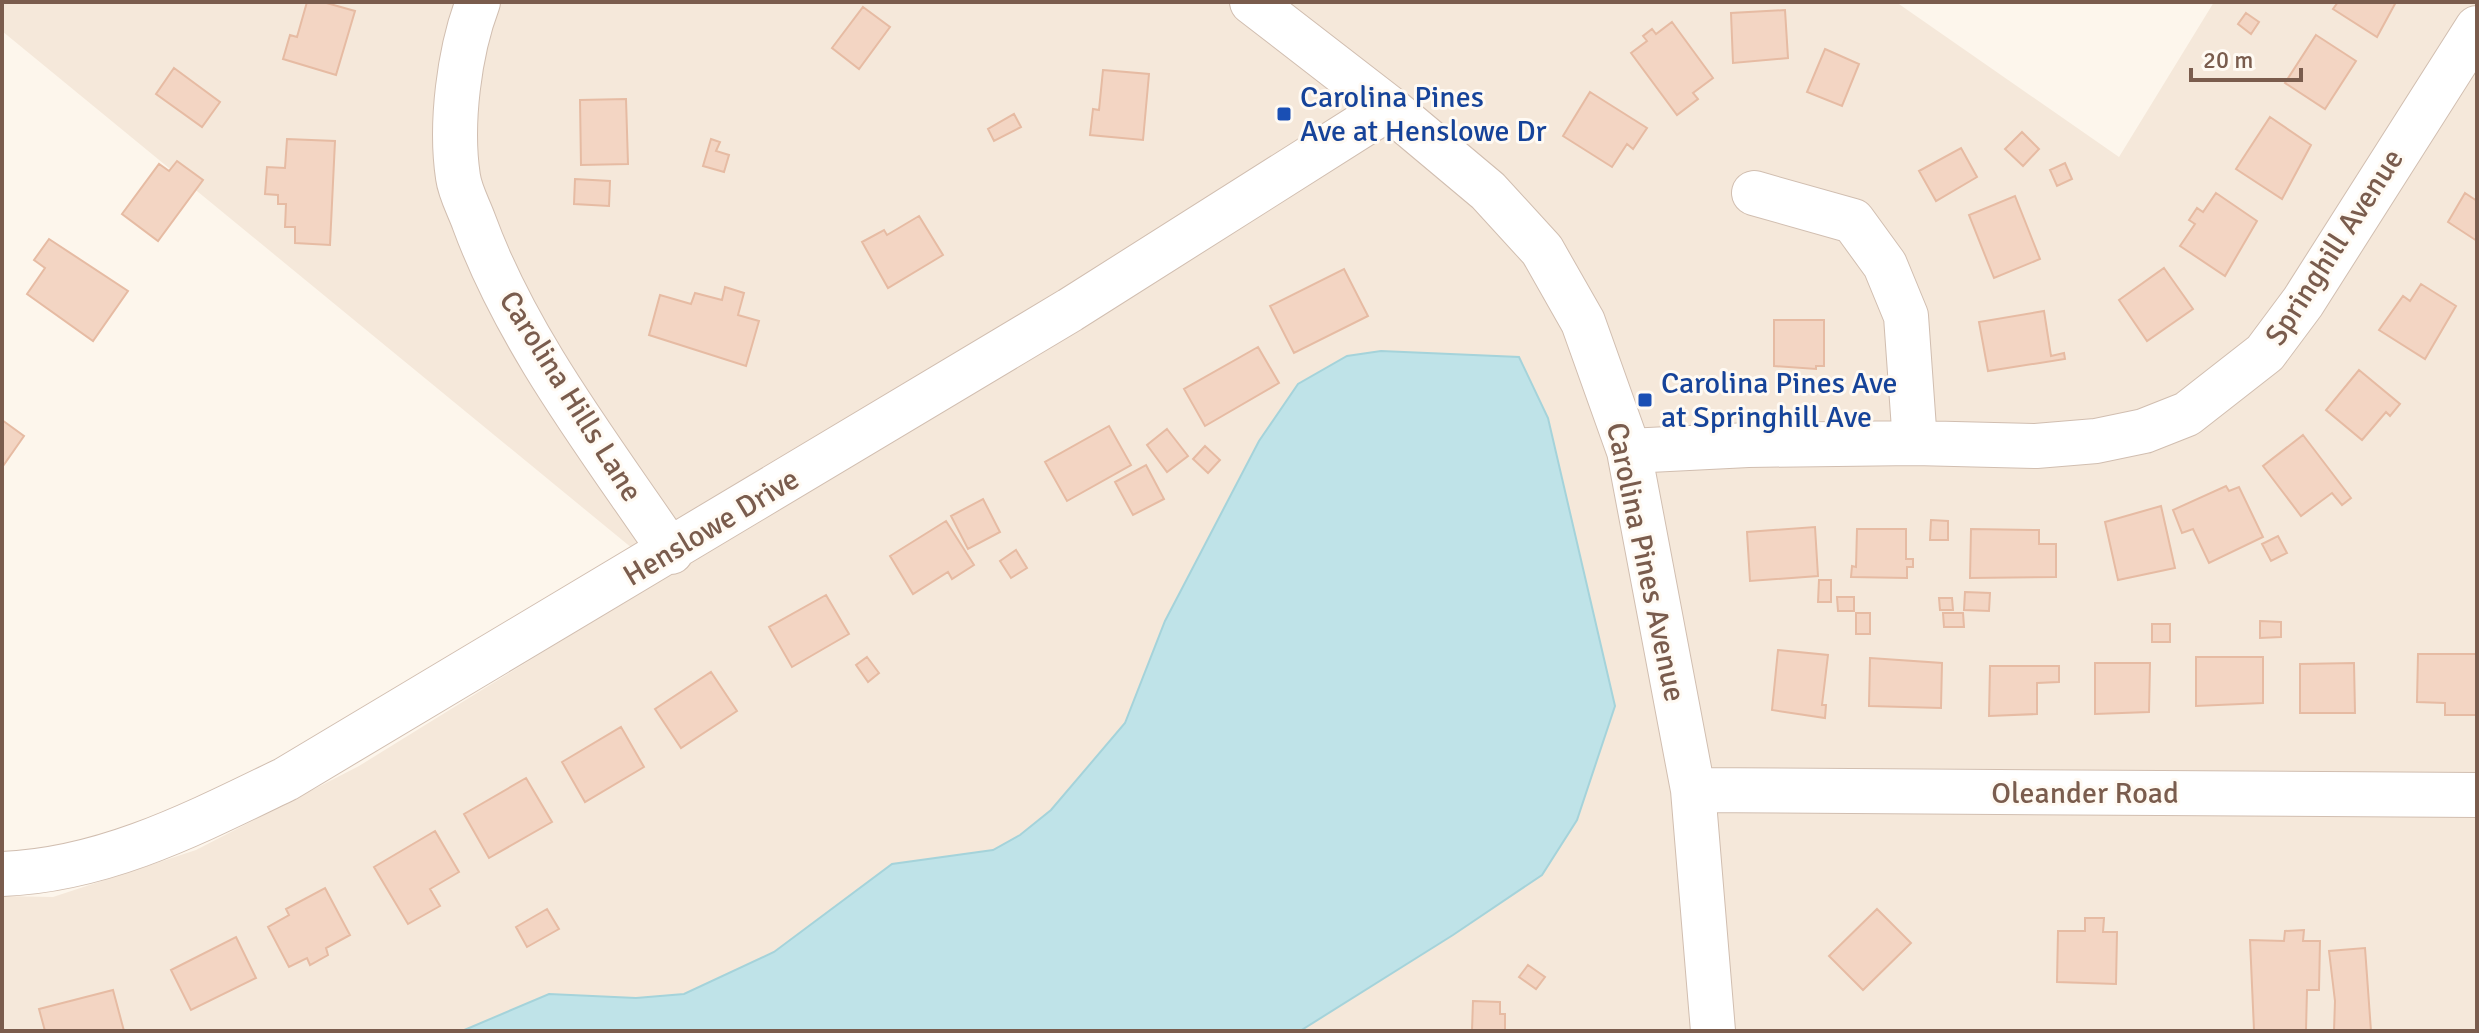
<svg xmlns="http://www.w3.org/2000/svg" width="2479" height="1033" font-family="Signika,sans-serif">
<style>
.residential{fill:#f5e8da}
.water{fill:#bfe3e8;stroke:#a5d3da;stroke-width:2}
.building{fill:#f3d5c3;stroke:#e6bba3;stroke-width:2}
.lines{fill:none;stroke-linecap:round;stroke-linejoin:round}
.minor-casing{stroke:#d1beb0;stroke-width:46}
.minor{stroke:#fff;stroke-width:44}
.transit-dot{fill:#1a4fb4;stroke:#fffaf3;stroke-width:3}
.labels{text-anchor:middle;stroke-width:6;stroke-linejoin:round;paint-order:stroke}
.transit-label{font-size:30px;fill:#164399;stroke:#fffaf3;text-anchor:start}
.street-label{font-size:30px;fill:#7a5c4d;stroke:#fffaf3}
</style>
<rect width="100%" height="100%" fill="#fdf6ec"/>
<!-- residential -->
<path class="residential" d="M2,2H1896L2119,157L2214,2H2477V1031H2V896L53,897L196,850L359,766L666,576L2,31Z"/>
<!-- water -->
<path class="water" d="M1381,351L1519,357L1548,418L1615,706L1577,820L1542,875L1453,935L1300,1031H462L549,994L636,998L684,994L774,952L892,864L993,850L1020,835L1051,810L1125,723L1165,621L1259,441L1298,384L1347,356Z"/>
<!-- building -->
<path class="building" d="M307,2H323L355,11L336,75L283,59L290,35L297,37Z
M2338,2H2396L2377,37L2333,9Z
M863,7L890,27L859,69L832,48Z
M1785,10L1788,58L1733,63L1731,13Z
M2246,13L2259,22L2251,34L2238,24Z
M1672,22L1713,78L1693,93L1698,99L1677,115L1631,53L1647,41L1643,36L1652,29L1656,34Z
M2316,35L2356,61L2325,109L2285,83Z
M1825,49L1859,64L1842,106L1807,92Z
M174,68L220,102L202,127L156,94Z
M1103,70L1149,74L1143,140L1090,135L1093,109L1099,110Z
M1590,92L1647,128L1633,149L1627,144L1612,167L1563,136Z
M626,99L628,164L581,165L580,100Z
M1014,114L1021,127L994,141L988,129Z
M2270,117L2311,145L2282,199L2236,169Z
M2022,132L2039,149L2023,166L2005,149Z
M287,139L335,141L330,245L295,243V227H285L286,204H278V195L265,194L267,167L285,168Z
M711,139L720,142L716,151L729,155L724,172L703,166Z
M1961,148L1977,177L1936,201L1919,171Z
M177,161L203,180L158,241L122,214L159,164L169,171Z
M2065,163L2072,179L2057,186L2050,170Z
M575,179L610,181L609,206L574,204Z
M2216,193L2257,221L2225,276L2180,246L2195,224L2189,220L2197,208L2203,212Z
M2465,193L2477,201V241L2448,222Z
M2015,196L2040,259L1994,278L1969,215Z
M919,216L943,255L888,288L862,242L884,230L887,235Z
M49,239L128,291L93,341L27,294L45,268L34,260Z
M2164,268L2193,309L2147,341L2119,300Z
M1344,269L1368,316L1294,353L1270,306Z
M2421,284L2456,306L2425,359L2379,330L2403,296L2410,301Z
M725,287L744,293L738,315L759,321L746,366L649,335L660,295L691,304L695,293L722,300Z
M2044,311L2051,356L2064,353L2065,359L1988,371L1979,322Z
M1774,320H1824V366H1816V369L1774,366Z
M1258,347L1279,383L1205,426L1184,389Z
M2359,370L2400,404L2390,416L2386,412L2362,440L2326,410Z
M2,420L24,436L3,466H2Z
M1109,426L1131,465L1067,501L1045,462Z
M1167,429L1188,456L1167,472L1147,445Z
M2303,435L2351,498L2342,505L2332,493L2301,516L2263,466Z
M1205,446L1220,460L1208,473L1193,459Z
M1146,465L1164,499L1133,515L1115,482Z
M2226,486L2229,491L2239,487L2263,537L2209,563L2193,529L2182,533L2173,510Z
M983,499L1000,532L968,549L951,516Z
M2161,506L2175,568L2118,580L2105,522Z
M1931,520L1948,521V540H1930Z
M946,521L974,565L952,579L948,572L913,594L890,556Z
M1815,527L1818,576L1750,581L1747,532Z
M1857,529H1906V559H1913V567H1907V578L1851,577L1852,566L1856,567Z
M1971,529L2039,530V544H2056V577L1970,578Z
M2278,536L2287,553L2271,561L2262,544Z
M1016,550L1027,568L1011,578L1000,561Z
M1819,580H1831V602H1818Z
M1965,592L1990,593L1989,611L1964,610Z
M826,595L849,634L792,667L769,627Z
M1837,597H1854V611H1838Z
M1939,598H1952L1953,610H1940Z
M1856,613H1870V634H1856Z
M1943,613H1963L1964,627H1944Z
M2260,621L2281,622V637L2260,638Z
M2152,624H2170V642H2152Z
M1778,650L1828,655L1822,705H1826L1825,718L1772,710Z
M2418,654H2477V715H2445V703L2417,702Z
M867,657L879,673L868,682L856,665Z
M2196,657H2263V703L2196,706Z
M1870,658L1942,663L1941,708L1869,706Z
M2095,663H2150L2149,712L2095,714Z
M2354,663L2355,713H2300V664Z
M1990,666H2059V682L2037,683V714L1989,716Z
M711,672L737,711L681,748L655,709Z
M621,727L644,767L585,802L562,762Z
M526,778L552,822L489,858L464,814Z
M435,831L459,872L430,889L440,906L408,924L374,867Z
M325,888L350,935L326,948L328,955L310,965L307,958L289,967L268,927L289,915L286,909Z
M547,909L559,929L527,947L516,927Z
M1877,909L1911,943L1863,990L1829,956Z
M2085,918H2104L2103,932H2117L2116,984L2057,982L2058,931H2085Z
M2304,930L2303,941H2320L2319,990H2307L2306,1030H2254L2250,940L2284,941L2285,931Z
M236,937L256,978L191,1010L171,970Z
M2365,948L2371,1031H2334L2335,1001L2329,951Z
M1528,965L1545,977L1536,989L1519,977Z
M113,990L124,1031H45L39,1009Z
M1473,1001L1500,1002V1014H1505V1031H1472Z"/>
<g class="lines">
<defs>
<path id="minor" d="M478,2C459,52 450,124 458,177C460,192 469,208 474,222C518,342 600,447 671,552
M1252,2L1389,108L1488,191L1542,250L1583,322L1629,451L1693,790L1713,1031
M1754,193L1853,221L1885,265L1906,316L1915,443
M1629,451L1748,445L1915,443L2036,446L2096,441L2144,431L2187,414L2265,353L2303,302L2477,28
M1693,790L2477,795
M2,874C105,870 195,823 286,779L1070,310L1389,108"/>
</defs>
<!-- minor casing -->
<use href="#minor" class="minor-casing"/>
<!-- minor -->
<use href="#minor" class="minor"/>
</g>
<!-- markers -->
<g class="transit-dot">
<rect x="1276" y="106" width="16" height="16" rx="4"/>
<rect x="1637" y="392" width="16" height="16" rx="4"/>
</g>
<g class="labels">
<!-- transit labels -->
<g class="transit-label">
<text x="1300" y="107">Carolina Pines<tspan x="1300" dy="34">Ave at Henslowe Dr</tspan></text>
<text x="1661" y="393">Carolina Pines Ave<tspan x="1661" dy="34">at Springhill Ave</tspan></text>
</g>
<!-- street labels -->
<g class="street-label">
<text transform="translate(2334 247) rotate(-57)" y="10">Springhill Avenue</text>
<text transform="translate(571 396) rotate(58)" y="10">Carolina Hills Lane</text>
<text transform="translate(711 527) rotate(-31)" y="10">Henslowe Drive</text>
<text transform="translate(1646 562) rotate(78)" y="10">Carolina Pines Avenue</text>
<text x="2085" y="803">Oleander Road</text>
</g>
</g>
<!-- border -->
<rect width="2479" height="1033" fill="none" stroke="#7a5c4d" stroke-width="8"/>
<!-- scale -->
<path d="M2191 68v12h110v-12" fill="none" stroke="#7a5c4d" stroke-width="4"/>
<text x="2203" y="68" font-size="24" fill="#7a5c4d" stroke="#fffaf3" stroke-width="6" paint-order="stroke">20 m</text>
</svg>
